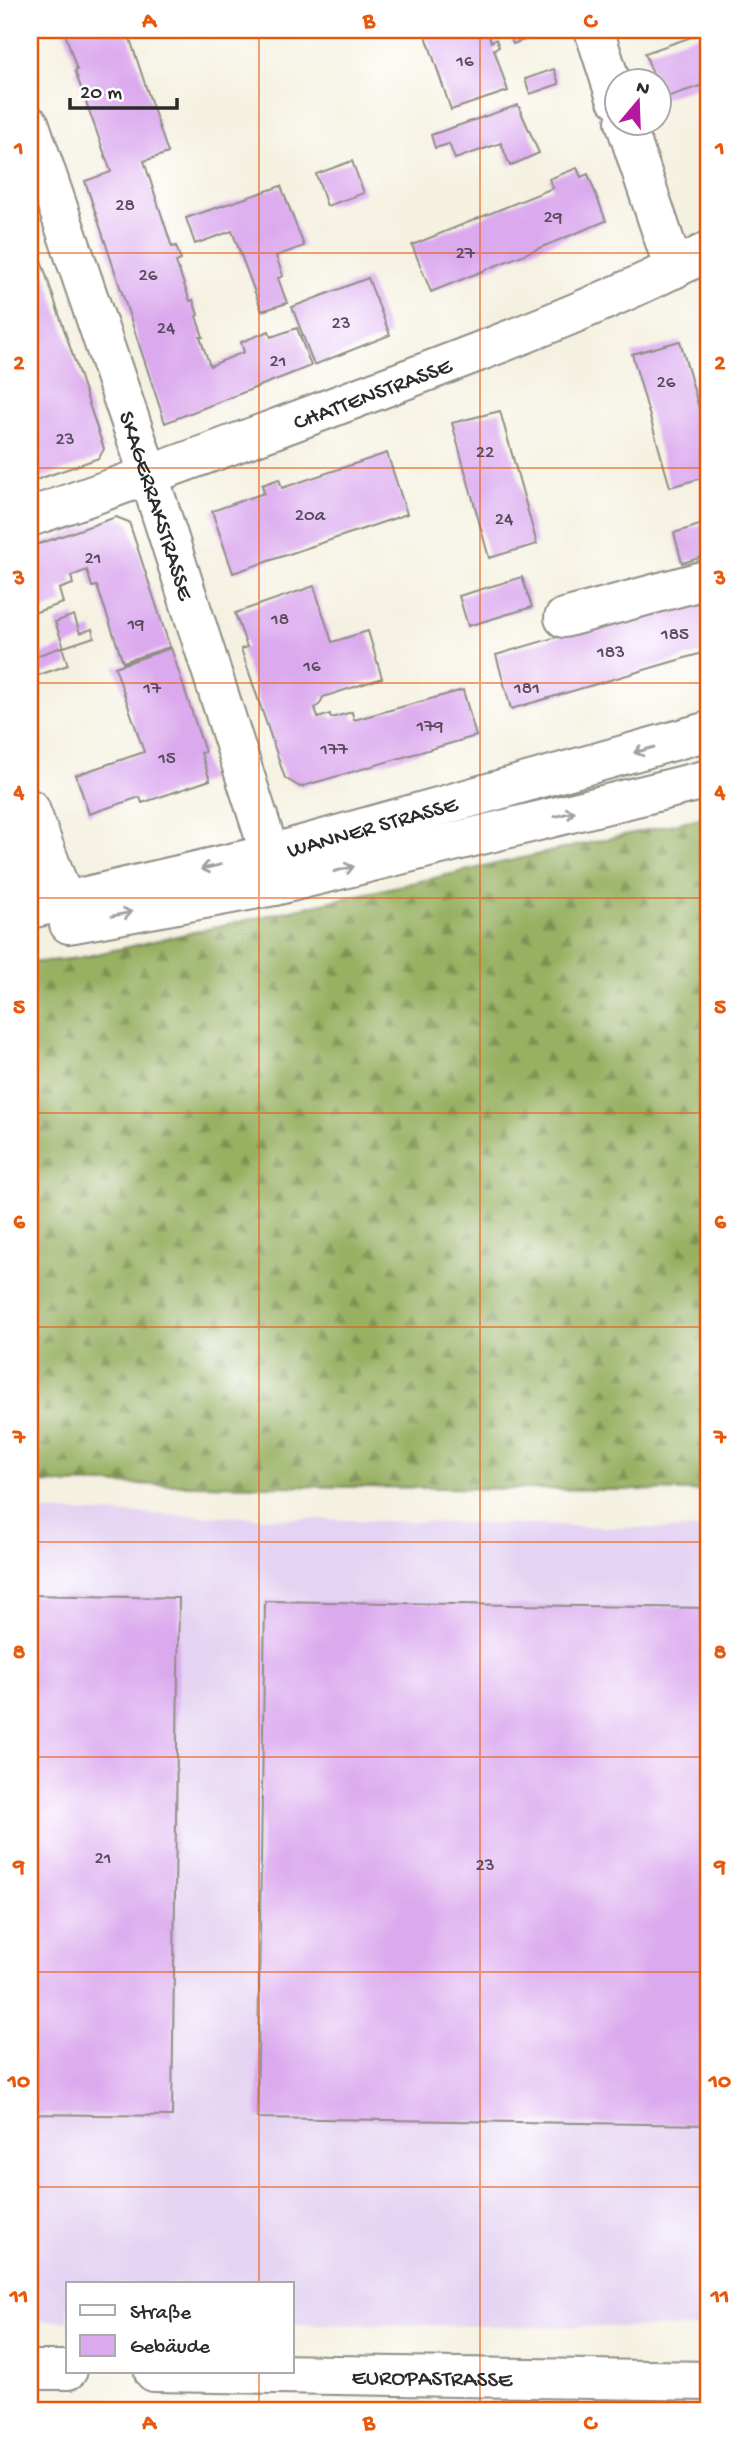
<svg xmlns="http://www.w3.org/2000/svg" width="739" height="2440" font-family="'Gochi Hand',sans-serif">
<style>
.built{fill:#e4d3f2}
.forest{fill:url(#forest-firs);stroke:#626e46;stroke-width:2}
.building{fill:#dbaaee}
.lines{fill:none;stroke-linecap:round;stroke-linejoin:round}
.minor-casing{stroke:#908e86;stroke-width:42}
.minor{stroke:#fff;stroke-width:38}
.oneway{stroke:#a0a0a0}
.grid{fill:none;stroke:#e8590c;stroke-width:2;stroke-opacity:0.55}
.labels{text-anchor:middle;stroke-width:6;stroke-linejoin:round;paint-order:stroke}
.number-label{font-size:19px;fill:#574b5c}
.street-label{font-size:23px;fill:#2b2b2b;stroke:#fff}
.neatline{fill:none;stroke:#e8590c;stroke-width:2.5}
.grid-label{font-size:23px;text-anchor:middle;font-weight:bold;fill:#e8590c}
</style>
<defs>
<pattern id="forest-firs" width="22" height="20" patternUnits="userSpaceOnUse" patternTransform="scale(1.75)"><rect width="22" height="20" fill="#98b062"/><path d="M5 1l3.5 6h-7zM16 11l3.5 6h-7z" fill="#7c8f51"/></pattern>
</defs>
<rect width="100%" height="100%" fill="#fff"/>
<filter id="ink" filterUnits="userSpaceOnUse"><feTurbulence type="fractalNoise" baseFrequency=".0143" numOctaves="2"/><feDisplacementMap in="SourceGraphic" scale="14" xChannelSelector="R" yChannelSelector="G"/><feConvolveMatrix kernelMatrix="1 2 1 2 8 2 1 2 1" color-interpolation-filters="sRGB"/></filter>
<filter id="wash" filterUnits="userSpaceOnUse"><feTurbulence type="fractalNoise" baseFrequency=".00686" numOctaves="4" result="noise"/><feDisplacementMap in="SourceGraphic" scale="28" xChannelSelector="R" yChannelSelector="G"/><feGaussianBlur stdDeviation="1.57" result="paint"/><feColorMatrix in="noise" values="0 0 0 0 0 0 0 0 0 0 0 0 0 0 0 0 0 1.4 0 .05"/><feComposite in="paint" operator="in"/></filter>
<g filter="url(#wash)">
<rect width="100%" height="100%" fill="#f5f1e1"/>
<!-- built -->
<path class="built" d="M30,1511L709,1530V2328L292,2324V2284H68V2321H30Z"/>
<!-- forest -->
<path class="forest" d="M709,816V1491L30,1483V963L79,958Z"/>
<g id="blocks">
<!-- building -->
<path class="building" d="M64,30H127L168,153L144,161L172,247L176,246L181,260L176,262L190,301L193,300L198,315L196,316L203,337H200L210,366L244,352L241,342L269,331L271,337L297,328L311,366L165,423L85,181L111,172L75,71L77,70Z
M424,30H487L491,42L496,39L499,47L494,49L508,91L451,110Z
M508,30H540L542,34L513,44Z
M709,31V83L661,99L659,80H655L645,53Z
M554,69L559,84L530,94L525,79Z
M518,105L539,153L510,166L501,143L455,159L449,144L435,148L431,135Z
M352,161L364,193L327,206L316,174Z
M577,168L581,177L588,174L606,221L431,292L412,245L553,188L549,179Z
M281,186L304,246L276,256L283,276L278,278L287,303L262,311L232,231L195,244L186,218Z
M30,227L104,449L99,458L30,482Z
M368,278L390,335L314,365L292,307Z
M680,341L709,443V476L670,487L632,354Z
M500,411L537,544L489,558L452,423Z
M387,453L407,514L233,573L212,511L264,493L262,485L279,479L282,488Z
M116,517L129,522L170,647L123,662L97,586L92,587L87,570L71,576L73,584L59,589L63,603L30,614V547Z
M709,522V555L682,563L674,533Z
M522,577L532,607L468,626L459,596Z
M314,586L332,642L368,631L382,678L323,697L320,704L315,708L318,718L330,714L331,718L352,712L354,720L463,690L476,736L300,787L285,778L241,649L247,647L235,613Z
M709,592V651L511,709L496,655Z
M74,615L80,633L92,629L94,637L64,647L55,622Z
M62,647L68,665L30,678V658Z
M171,648L205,752L201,753L210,780L142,803L140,797L89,814L76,775L144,752L115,667Z
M30,1595L179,1598L172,2116L30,2114Z
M265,1601L709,1608V2125L257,2118Z"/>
</g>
</g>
<g filter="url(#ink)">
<use href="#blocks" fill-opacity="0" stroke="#908e86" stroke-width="2"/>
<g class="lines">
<defs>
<g id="minor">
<path d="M594,30L616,98"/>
<path d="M625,122L674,269"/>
<path id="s1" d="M30,125L149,476L270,854L274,886"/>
<path id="s2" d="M30,517C147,477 262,434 378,390C490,348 602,306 709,251"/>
<path d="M564,618L709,579"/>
<path d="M30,809L64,900L69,924"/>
<path id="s3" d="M30,909L270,854L709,731"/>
<path d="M74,923L274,886L709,779"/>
<path d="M30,2370H68"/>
<path id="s4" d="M154,2372L709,2381"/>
</g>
</defs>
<!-- minor casing -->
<use href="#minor" class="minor-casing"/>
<!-- minor -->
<use href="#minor" class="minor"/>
</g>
<!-- one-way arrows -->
<defs><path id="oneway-shaft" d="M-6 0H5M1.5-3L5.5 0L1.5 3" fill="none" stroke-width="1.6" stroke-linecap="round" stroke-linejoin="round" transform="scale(1.75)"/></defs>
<g class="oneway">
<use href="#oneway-shaft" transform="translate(644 750) rotate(164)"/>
<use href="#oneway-shaft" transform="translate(565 814) rotate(-14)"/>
<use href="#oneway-shaft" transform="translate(211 867) rotate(167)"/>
<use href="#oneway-shaft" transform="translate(344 869) rotate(-14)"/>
<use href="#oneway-shaft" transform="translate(122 914) rotate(-11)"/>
</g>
</g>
<!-- grid -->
<path class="grid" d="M259,30V2284M480,30V2410M30,253H709M30,468H709M30,683H709M30,898H709M30,1113H709M30,1327H709M30,1542H709M30,1757H709M30,1972H709M30,2187H709M259,2372V2410"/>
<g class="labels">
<!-- number labels -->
<g class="number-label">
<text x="465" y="66">16</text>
<text x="125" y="210">28</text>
<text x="553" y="222">29</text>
<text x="465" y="258">27</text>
<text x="148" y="280">26</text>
<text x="341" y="328">23</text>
<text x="166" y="333">24</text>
<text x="278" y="366">21</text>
<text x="666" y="387">26</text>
<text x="65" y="444">23</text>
<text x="485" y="457">22</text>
<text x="310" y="520">20a</text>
<text x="504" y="524">24</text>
<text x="93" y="563">21</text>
<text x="280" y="624">18</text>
<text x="136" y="629">19</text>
<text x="675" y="639">185</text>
<text x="611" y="657">183</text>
<text x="312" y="671">16</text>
<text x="152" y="693">17</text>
<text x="527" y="693">181</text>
<text x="430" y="731">179</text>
<text x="334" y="754">177</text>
<text x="167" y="763">15</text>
<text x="103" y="1863">21</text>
<text x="485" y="1870">23</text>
</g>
<!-- street labels -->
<g class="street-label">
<text dy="8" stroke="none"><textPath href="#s2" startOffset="364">CHATTENSTRASSE</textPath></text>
<text dy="8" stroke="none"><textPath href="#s1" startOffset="401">SKAGERRAKSTRASSE</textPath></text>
<text dy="8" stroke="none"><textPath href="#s3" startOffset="352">WANNER STRASSE</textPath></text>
<text dy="8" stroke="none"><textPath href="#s4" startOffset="278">EUROPASTRASSE</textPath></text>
</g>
</g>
<!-- margin -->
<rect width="739" height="2440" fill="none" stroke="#fff" stroke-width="77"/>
<!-- legend -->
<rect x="66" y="2282" width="228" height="91" fill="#ffffff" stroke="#aaaaaa" stroke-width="2"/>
<rect x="80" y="2305" width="35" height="10" fill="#ffffff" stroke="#aaaaaa" stroke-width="2"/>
<text x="130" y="2318" font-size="21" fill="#2b2b2b">Straße</text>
<rect x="80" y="2335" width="35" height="21" fill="#dbaaee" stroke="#aaaaaa" stroke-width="2"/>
<text x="130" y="2352" font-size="21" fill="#2b2b2b">Gebäude</text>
<!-- north arrow -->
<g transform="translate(638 102) rotate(19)"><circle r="33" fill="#ffffff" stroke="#aaaaaa" stroke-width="2"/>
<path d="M0-5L12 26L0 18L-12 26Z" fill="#b5179e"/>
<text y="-10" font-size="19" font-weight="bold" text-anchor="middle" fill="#2b2b2b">N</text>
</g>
<!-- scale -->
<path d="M70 98v10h107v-10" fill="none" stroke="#2b2b2b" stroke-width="3.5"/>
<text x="80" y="98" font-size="21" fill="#2b2b2b" stroke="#ffffff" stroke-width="5" paint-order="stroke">20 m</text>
<rect x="38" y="38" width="662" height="2364" class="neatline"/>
<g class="grid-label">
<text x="149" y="27">A</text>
<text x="369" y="27">B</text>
<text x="590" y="27">C</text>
<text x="19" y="154">1</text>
<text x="720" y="154">1</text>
<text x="19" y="369">2</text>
<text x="720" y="369">2</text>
<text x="19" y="584">3</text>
<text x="720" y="584">3</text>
<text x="19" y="798">4</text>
<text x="720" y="798">4</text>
<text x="19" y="1013">5</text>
<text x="720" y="1013">5</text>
<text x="19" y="1228">6</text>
<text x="720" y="1228">6</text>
<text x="19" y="1443">7</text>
<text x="720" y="1443">7</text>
<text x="19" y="1658">8</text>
<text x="720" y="1658">8</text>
<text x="19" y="1872">9</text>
<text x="720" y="1872">9</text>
<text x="19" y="2087">10</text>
<text x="720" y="2087">10</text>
<text x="19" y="2302">11</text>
<text x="720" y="2302">11</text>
<text x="149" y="2429">A</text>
<text x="369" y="2429">B</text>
<text x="590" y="2429">C</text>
</g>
</svg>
